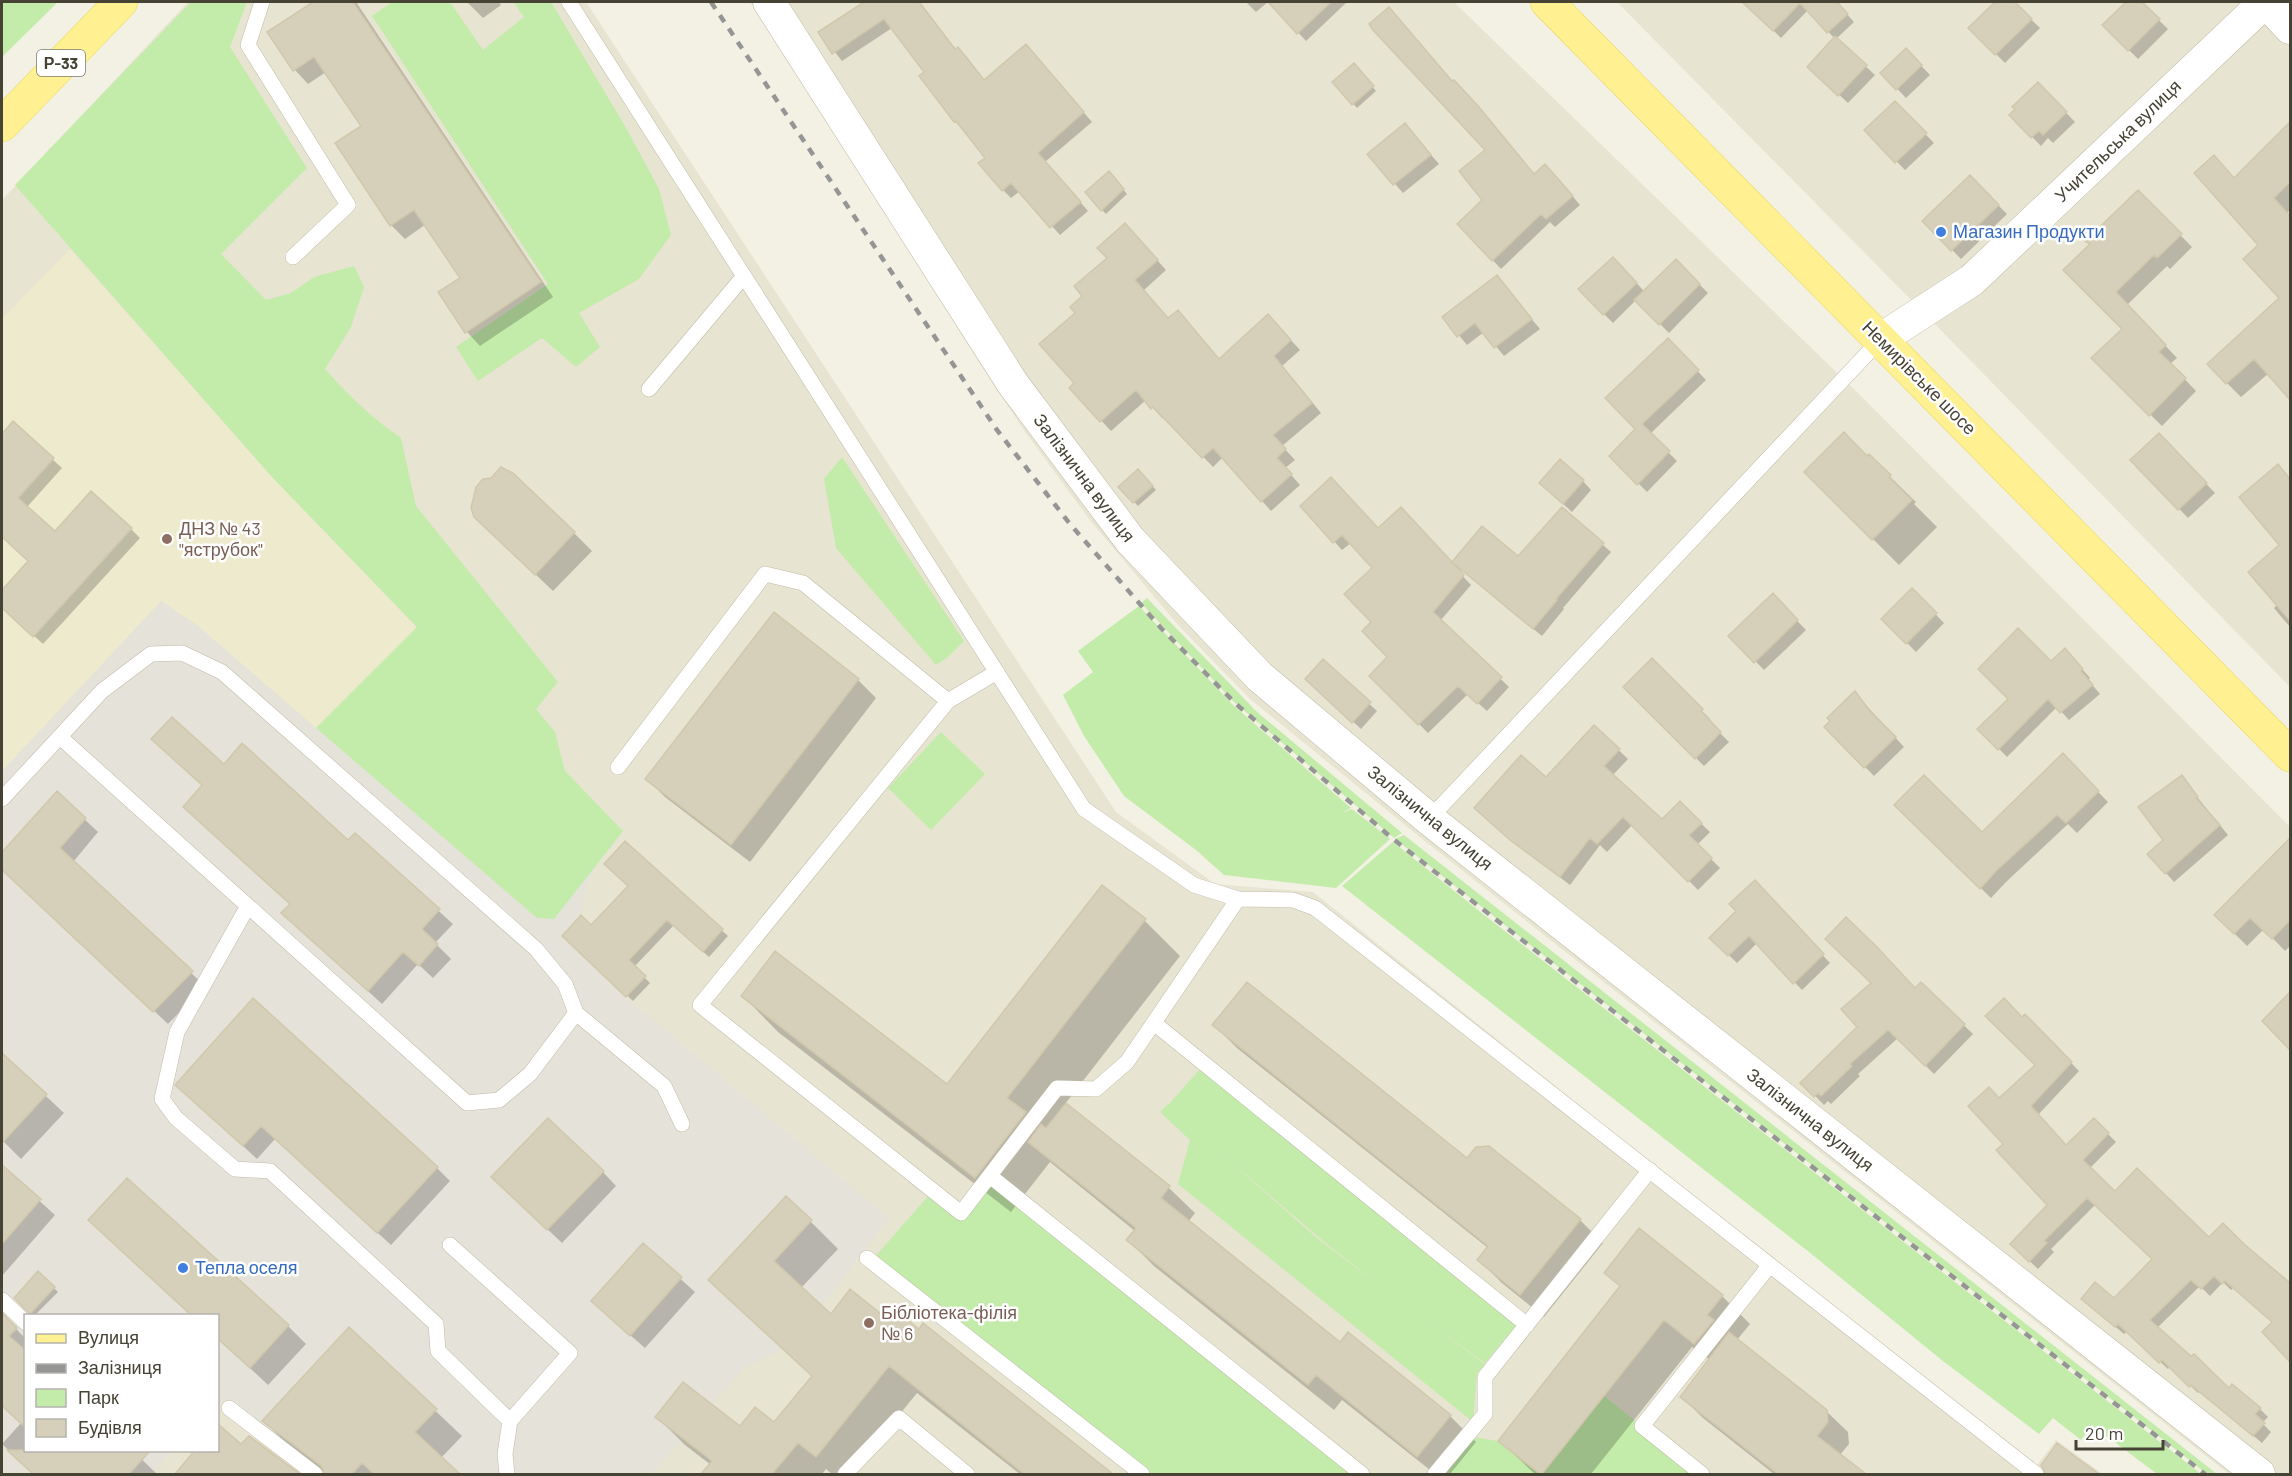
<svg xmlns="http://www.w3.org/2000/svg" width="2292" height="1476" font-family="Barlow,sans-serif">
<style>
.residential{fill:#e8e4d2;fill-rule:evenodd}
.industrial{fill:#e5e2d9}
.education{fill:#eeeacd}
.green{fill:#c3ebaa;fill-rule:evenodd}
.shadow{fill:#0003}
.building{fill:#d6cfb9;stroke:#d1c8ac;stroke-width:1.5}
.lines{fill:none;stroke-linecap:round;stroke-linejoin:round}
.service-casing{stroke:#bfbba6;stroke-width:16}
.minor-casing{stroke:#bfbba6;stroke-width:33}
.primary-casing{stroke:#ebd65a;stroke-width:34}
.service{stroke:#fff;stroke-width:15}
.minor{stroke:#fff;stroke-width:32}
.primary{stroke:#fff192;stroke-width:33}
.rail{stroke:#959595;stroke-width:4.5;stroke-dasharray:8 8;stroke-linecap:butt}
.shop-dot{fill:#3f7fe0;stroke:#fff;stroke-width:2}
.education-dot{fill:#8d6e63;stroke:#fff;stroke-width:2}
.labels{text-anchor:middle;stroke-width:5;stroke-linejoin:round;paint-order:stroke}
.shield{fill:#fff;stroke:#7e7b71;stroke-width:1.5}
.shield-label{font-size:16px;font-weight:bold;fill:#464234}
.street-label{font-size:18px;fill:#464234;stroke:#fff}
.shop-label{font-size:18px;fill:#366cbe;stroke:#fff;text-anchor:start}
.education-label{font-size:18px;fill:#785e54;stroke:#fff;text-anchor:start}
</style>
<rect width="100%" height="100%" fill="#f3f1e4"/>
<!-- residential -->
<path class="residential" d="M188,2H586L1116,812L1215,884L1313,892L2034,1469L2056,1440L2103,1474H2V200ZM26,1316H218V1450H26Z
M750,2H1454L1860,395L2290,827V1474H2229L1426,842L1250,699L1179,626L1089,519L1021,426Z
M1617,2H2290V687L1923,312Z"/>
<!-- industrial -->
<path class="industrial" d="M161,601L197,625L417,628L620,836L598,864L585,890L581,915L626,997L889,1218L822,1306L782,1349L743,1369L652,1474H326L229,1398L218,1403V1316H26V1450L169,1451L153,1474H2V771Z"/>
<!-- education -->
<path class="education" d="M70,249L272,477L417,628L316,728L197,625L161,601L2,771V319Z"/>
<!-- green -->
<path class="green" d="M2,2H58L2,57Z
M191,2H247L230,47L307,168L221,254L266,300L291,293L314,277L354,266L364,287L351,327L325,369C348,395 372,418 401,438L416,506L558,682L536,709L555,732L565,771L623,831L554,919L537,918L316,728L417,627L272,477L15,185Z
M392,2H450L483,50L524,17L514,3L551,2L625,126L659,189L671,235L639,279L579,313L600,347L576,367L542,338L478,381L456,347L548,284L372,16Z
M842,457L964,641L948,657L936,665L836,548L824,479Z
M1147,598L1257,712L1402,833L1394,838L1233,701L1141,603Z
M1139,606L1233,705L1351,808L1342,813L1352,809L1390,839L1336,888L1224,875L1196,850L1124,796L1084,736L1063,695L1093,672L1078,651Z
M941,732L985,774L931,830L888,788Z
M1404,835L2217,1474H2207L1395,839Z
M1393,842L1483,914L2201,1474H2157L2092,1425L2081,1440L2053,1418L2039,1434L1943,1361L1809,1252L1342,886Z
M1201,1068L1519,1322L1485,1363L1421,1317L1485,1364L1477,1373L1473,1422L1178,1184L1190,1140L1160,1112L1168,1104L1171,1106L1169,1104ZM1218,1151L1323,1241L1384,1289L1317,1238Z
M991,1182L1355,1474H1149L874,1258L929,1195L960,1220Z
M1604,1396L1702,1474H1542Z
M1466,1436L1498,1441L1540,1474H1452L1441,1466Z"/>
<!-- shadow -->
<path class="shadow" d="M315,2H356L553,297L480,346L467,332L440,293L462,278L426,224L405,239L391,225L363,126L326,72L308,84L295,70L269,32Z
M467,2H499L501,5L483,18Z
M867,2H920L956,50L958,49L967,57L985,81L1034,55L1092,122L1045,162L1088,211L1060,235L1020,191L1011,198L1003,190L987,158L955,121L926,72L892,28L842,61L820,33Z
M1246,2H1268L1256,12Z
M1270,2H1347L1306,41Z
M1751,2H1836L1854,22L1836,39L1875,75L1848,103L1818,75L1835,39L1808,10L1781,38L1748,5Z
M1997,2H2013L2040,28L2005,63L1970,28Z
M2128,2H2140L2168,29L2138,59L2104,25Z
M1906,50L1930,75L1906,98L1882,73Z
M1358,69L1376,91L1357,108L1334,82Z
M2038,84L2075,122L2053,143L2048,138L2041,146L2011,115Z
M1895,103L1934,143L1905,170L1870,134Z
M2290,127V210L2287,213L2290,217V397L2269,373L2241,397L2227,383L2281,298L2235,179L2286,129Z
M1413,134L1439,164L1403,193L1369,154Z
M1554,174L1580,205L1555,227L1550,222L1501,269L1459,224L1534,176Z
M1113,177L1127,194L1106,214L1102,210Z
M1970,177L2007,214L1961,259L1924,221Z
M2138,192L2192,247L2170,269L2167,266L2127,305L2177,358L2170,364L2196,391L2162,426L2093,358L2124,329L2092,245Z
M1135,235L1166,270L1144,290L1169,319L1220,360L1278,326L1300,350L1282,366L1321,413L1282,446L1295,460L1285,468L1300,485L1271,511L1223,457L1213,467L1164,416L1162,418L1146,400L1111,431L1071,388L1076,383L1077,313Z
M1676,261L1708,293L1669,333L1636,300L1613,323L1604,314L1621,267L1645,292Z
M1497,277L1540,329L1504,356L1484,332L1467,345L1444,317Z
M1668,340L1706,380L1650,434L1677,461L1647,492L1611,456L1637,429Z
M13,423L62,468L27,507L56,533L131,529L140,538L43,644L2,607V592L29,561L2,536V436Z
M2159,435L2215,493L2188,518L2132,460Z
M1869,456L1916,502L1914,504L1937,527L1899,565L1806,472Z
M2277,466L2290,479V627L2274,608L2278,604L2281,545Z
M1138,471L1156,490L1138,506L1120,487Z
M1583,481L1591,490L1572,512L1550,492Z
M1302,506L1378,530L1409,518L1471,585L1440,621L1509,687L1487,711L1468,694L1428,733L1371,676L1389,657L1374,622V568L1351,543L1342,550Z
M1562,509L1611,552L1563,608L1564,609L1542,636L1462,570L1518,558Z
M574,533L592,551L553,591L494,535Z
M1912,590L1944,623L1916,652L1883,619Z
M1773,596L1806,630L1764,670L1731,636Z
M774,615L858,680L876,698L750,862L665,797L647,779Z
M2073,659L2090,678L2088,680L2100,694L2069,720L2057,707L2007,757L1980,729L2051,663Z
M1323,661L1377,711L1361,729L1314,686Z
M1652,661L1710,719L1708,721L1729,742L1704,766L1625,687Z
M1855,693L1904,747L1874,776L1826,727Z
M1594,727L1628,759L1612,776L1662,821L1680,803L1710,832L1697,845L1720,868L1698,890L1633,824L1607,852L1600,845L1570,885L1521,848L1485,817L1546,779Z
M2063,756L2108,802L2077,833L2068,824L2006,882L1991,898L1896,805L1982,834Z
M2181,777L2228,835L2174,882L2166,873L2165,840Z
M57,793L98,832L73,862L205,986L168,1024L2,868V854Z
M355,835L453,924L435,943L451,959L433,978L418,964L382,1004L297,926L291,904Z
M625,844L728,936L709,957L674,925L634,967L650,983L633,1001L564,936L591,927L630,886Z
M2283,848L2290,855V946L2285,951L2264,929L2247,946L2216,915Z
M1763,890L1830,963L1802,990L1757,943L1737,963L1711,938Z
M1145,921L1180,956L1065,1104L1169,1188L1195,1213L1188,1222L1340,1344L1450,1416L1476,1442L1450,1474H1435L1342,1400L1334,1410L1154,1266L1128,1240L1135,1231L1050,1162L1011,1212L778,1032L743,996L947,1086Z
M1921,984L1973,1034L1934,1074L1898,1038L1858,1074L1860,1076L1831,1104L1828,1101L1824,1105L1803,1083Z
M2285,1000L2290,1005V1048L2264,1021Z
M2025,1016L2079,1071L2038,1115L2067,1147L2094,1120L2116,1142L2090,1168L2115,1194L2209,1239L2243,1245L2290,1285V1360L2264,1332L2274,1322L2233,1288L2231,1290L2223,1282L2210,1296L2200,1286L2157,1328L2229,1390L2260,1409L2268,1417L2262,1423L2271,1432L2262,1443L2200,1391L2198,1393L2170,1366L2168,1369L2127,1331L2124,1334L2083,1299L2114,1300L2154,1259L2096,1204L2051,1249L2054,1252L2038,1269L2012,1244L2049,1205L2005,1144L1999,1099L2038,1065L2023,1019Z
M1214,1025L1468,1160L1489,1147L1580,1220L1603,1243L1544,1317L1502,1283L1479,1260L1488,1248L1237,1048Z
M2,1055L64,1113L21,1159L2,1140Z
M191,1098L437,1168L450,1181L391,1245L275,1139L257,1159Z
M2,1167L55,1215L2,1276Z
M603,1172L616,1186L562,1243L507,1191Z
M810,1221L838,1249L801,1288L831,1316L891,1323L1099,1465L1109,1474H1020L917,1393L851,1474H832L826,1469L822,1474H703L711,1465L685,1445L657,1417L740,1428L775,1425L813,1377L710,1280Z
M108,1238L288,1326L306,1344L268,1385L218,1338V1316Z
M643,1245L695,1292L645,1348L606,1314Z
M1606,1272L1722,1296L1750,1324L1737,1340L1826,1411L1848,1432L1849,1444L1839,1456L1863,1474H1774L1703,1418L1682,1397L1710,1360L1692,1347L1591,1474H1535L1500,1441L1621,1287Z
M39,1274L58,1292L34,1316L16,1298Z
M2,1315L26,1339L24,1352L26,1353V1450H132L157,1474H34L2,1444L21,1423L2,1405Z
M349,1329L462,1436L441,1458L458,1474H326L290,1447L264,1421Z
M218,1426L242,1446L249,1438L297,1474H190L183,1467L218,1450Z
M2058,1445L2097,1474H2047L2046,1469Z"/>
<!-- building -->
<path class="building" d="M313,2H353L541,282L465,333L438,292L460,278L414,210L390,226L335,143L361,126L314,57L293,71L267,32Z
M864,2H919L955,49L958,47L984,80L1026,44L1084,112L1038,153L1081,202L1050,228L1011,183L1002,191L978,163L985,158L956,121L954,122L919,76L924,72L884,19L832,54L818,32Z
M1268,2H1331L1297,34Z
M1742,2H1837L1848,14L1827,33L1800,3L1773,31Z
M1995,2H2015L2032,19L1995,55L1968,28Z
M2126,2H2142L2160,19L2128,51L2102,25Z
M1389,7L1452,81L1454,80L1479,107L1534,174L1545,164L1573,196L1546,219L1541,214L1492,261L1457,224L1482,200L1459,171L1485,150L1372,29L1369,24Z
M1835,36L1867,65L1838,96L1807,67Z
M1906,48L1922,65L1896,90L1880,73Z
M1354,63L1374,86L1352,105L1332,82Z
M2038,82L2067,112L2043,135L2039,131L2031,138L2009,115L2015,109L2012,107Z
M1895,101L1927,133L1895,163L1864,130Z
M2290,122V182L2274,198L2290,216V400L2254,359L2226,384L2207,364L2279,298L2243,259L2258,245L2194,173L2214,155L2234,178Z
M1405,123L1431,155L1393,185L1367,154Z
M1109,171L1124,189L1101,211L1085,192Z
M1970,175L1999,205L1951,251L1922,221Z
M2138,190L2182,234L2157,258L2154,255L2116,292L2166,345L2159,352L2186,378L2149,416L2091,358L2122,329L2063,270L2090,244L2085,241Z
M1125,223L1158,260L1135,280L1168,318L1178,310L1219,359L1268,314L1291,340L1274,356L1312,403L1273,435L1286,449L1277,458L1292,474L1261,502L1213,448L1202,458L1153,407L1151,409L1136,390L1100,422L1069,388L1074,383L1039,344L1075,313L1070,307L1082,296L1074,286L1107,258L1097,248Z
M1613,257L1637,283L1603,315L1578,289Z
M1676,259L1700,284L1659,325L1634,300Z
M1497,275L1532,319L1494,348L1475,323L1457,337L1442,317Z
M1668,338L1699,370L1642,424L1670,451L1637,485L1609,456L1635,429L1605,398Z
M13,421L54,458L18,498L55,531L91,491L132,528L33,637L2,608V590L28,561L2,537V434Z
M1844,432L1867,456L1869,454L1891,475L1889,477L1912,500L1872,540L1804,472Z
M2159,433L2207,483L2178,510L2130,460Z
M1560,459L1584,480L1563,504L1539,483Z
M2278,464L2290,479V621L2248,572L2279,545L2239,497Z
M501,467L513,473L575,532L535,575L474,517L471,508L476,487L483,479L491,478Z
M1138,469L1153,486L1133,503L1118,487Z
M1331,477L1378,528L1401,507L1464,575L1433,612L1502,677L1477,704L1458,686L1418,725L1369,676L1387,657L1362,631L1371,622L1344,594L1372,568L1342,535L1333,543L1300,506Z
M1562,507L1604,543L1556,599L1557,600L1533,629L1452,562L1482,526L1518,556Z
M1912,588L1937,613L1906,644L1881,619Z
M1773,593L1798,620L1754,663L1728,636Z
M774,612L859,679L731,845L645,779Z
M2018,628L2051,661L2065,648L2083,669L2081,671L2093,685L2060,713L2048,699L1998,750L1977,729L2008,699L1978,669Z
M1652,658L1703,709L1701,711L1721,732L1695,759L1623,687Z
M1323,659L1371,702L1352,723L1305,679Z
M1855,691L1869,710L1896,737L1864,768L1824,727L1830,721L1827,718Z
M172,717L224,764L242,743L348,840L355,833L440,909L422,929L438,944L419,966L403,952L368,991L281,913L290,904L183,807L202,785L151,739Z
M1594,725L1620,749L1604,766L1662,819L1680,801L1702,823L1689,835L1712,858L1688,882L1623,817L1597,844L1590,838L1560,877L1510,840L1474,808L1521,755L1546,777Z
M2063,753L2099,791L2066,823L2057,815L1996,871L1980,889L1894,805L1924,775L1982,832Z
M2182,775L2198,797L2196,798L2220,825L2165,874L2147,854L2163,840L2138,807Z
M57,791L86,818L60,848L193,971L153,1012L2,870V852Z
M2290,838V920L2272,939L2250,918L2234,934L2214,915Z
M625,841L723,929L703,952L667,920L629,960L646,976L626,997L562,936L581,915L591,925L628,886L604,864Z
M1755,880L1824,954L1793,984L1749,936L1728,956L1709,938L1736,911L1729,904Z
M1102,885L1146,919L1007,1098L1026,1112L975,1178L741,996L775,951L947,1084Z
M1846,917L1876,946L1915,988L1921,982L1965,1024L1925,1066L1888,1030L1850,1064L1852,1066L1821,1096L1818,1093L1814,1097L1800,1083L1857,1027L1841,1009L1871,983L1825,939Z
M1247,982L1467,1158L1476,1147L1489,1146L1581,1219L1520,1295L1477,1260L1488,1246L1212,1025Z
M2290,992V1050L2262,1021Z
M253,998L438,1167L377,1233L261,1126L243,1146L175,1085Z
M2004,998L2022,1017L2025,1014L2072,1062L2031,1106L2066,1145L2094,1118L2109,1133L2083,1160L2115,1191L2137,1168L2209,1237L2223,1223L2244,1244L2290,1283V1362L2262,1332L2272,1322L2225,1281L2222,1284L2214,1276L2201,1289L2191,1280L2150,1320L2191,1356L2194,1354L2229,1388L2232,1384L2261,1408L2255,1414L2265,1423L2253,1436L2191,1385L2189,1387L2162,1360L2159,1363L2118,1324L2115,1327L2081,1299L2095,1282L2114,1298L2152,1259L2087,1198L2044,1241L2047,1243L2029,1262L2010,1244L2047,1205L1996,1150L2003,1144L1968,1106L1989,1087L1999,1098L2035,1065L1985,1016Z
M2,1053L47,1094L2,1143Z
M1066,1103L1170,1186L1161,1198L1340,1342L1348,1332L1451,1415L1417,1457L1316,1375L1308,1385L1126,1240L1136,1228L1028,1142L1041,1124L1046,1128Z
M548,1118L604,1171L547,1230L491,1177Z
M2,1165L41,1199L2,1244Z
M127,1178L289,1325L250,1368L218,1339V1316H192L88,1220Z
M786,1196L812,1220L774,1261L831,1314L850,1289L890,1321L898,1312L919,1329L923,1323L1113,1474H1024L889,1366L816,1457L798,1443L772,1474H701L712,1461L655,1417L683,1382L740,1426L755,1407L774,1422L812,1376L708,1280Z
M1639,1228L1723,1295L1707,1315L1714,1320L1694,1344L1664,1320L1542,1474H1540L1498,1441L1620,1286L1604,1273Z
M643,1243L682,1277L630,1336L591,1301Z
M38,1271L55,1287L30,1314L14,1298Z
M2,1313L17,1328L9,1336L26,1351V1428L2,1406Z
M349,1327L437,1409L415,1432L460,1474H374L362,1463L352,1474H325L321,1466L262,1421Z
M1729,1332L1827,1410L1828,1422L1817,1436L1866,1474H1778L1680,1397Z
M218,1424L241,1444L249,1436L300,1474H175L195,1450H218Z
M2057,1443L2099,1474H2046L2041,1465Z
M7,1450H151L129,1474H33Z"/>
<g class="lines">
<defs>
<path id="service" d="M262,2L248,45L348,205L293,257
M569,2L1084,809L1194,885L1238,899
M649,389L744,276
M997,672L948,701L700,1005L961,1213L1057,1088L1096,1089L1127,1062L1238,899L1293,900L1315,908L2036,1474
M618,767L765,574L803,583L948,701
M2,799L102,691L151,654L182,653L222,672L536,949L565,984L576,1013L530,1074L499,1100L467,1103L60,737
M1429,819L1881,339
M248,906L177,1032L162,1099L176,1118L235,1169L270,1171L436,1324L438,1351L510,1421
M576,1013L664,1086L682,1124
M1154,1023L1527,1325
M990,1176L1362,1474
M450,1245L570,1353L510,1421L505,1454L507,1474
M867,1258L1142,1474
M2,1300L26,1323
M229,1408L315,1474
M845,1474L899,1418L967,1474
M1435,1474L1485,1414V1377L1650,1170
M1702,1474L1642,1426L1770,1265"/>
<path id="minor" d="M769,2L1013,384L1130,540L1260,677L1429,819L2259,1474
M2266,2L2290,28
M1881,339L1972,280L2265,2"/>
<path id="primary" d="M1547,2L2290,755
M2,125L121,2"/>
</defs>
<!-- service casing -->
<use href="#service" class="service-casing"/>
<!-- minor casing -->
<use href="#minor" class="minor-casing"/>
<!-- primary casing -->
<use href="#primary" class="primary-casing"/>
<!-- service -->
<use href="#service" class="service"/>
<!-- minor -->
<use href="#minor" class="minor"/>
<!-- primary -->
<use href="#primary" class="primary"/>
<!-- rail -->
<path class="rail" d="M711,2L997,430L1070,524L1161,628L1236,704L1393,839L2205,1474"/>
</g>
<!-- markers -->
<g class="shop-dot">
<circle cx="1941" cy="232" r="6"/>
<circle cx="183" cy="1268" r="6"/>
</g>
<g class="education-dot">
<circle cx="167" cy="539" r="6"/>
<circle cx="869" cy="1323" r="6"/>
</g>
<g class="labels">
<!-- shield labels -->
<rect class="shield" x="37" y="50" width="48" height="26" rx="4.5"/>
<g class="shield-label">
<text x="61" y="69">Р-33</text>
</g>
<!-- street labels -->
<g class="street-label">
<text transform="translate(2118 141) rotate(-44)" y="6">Учительська вулиця</text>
<text transform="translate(1919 378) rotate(45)" y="6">Немирівське шосе</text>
<text transform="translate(1084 478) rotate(53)" y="6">Залізнична вулиця</text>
<text transform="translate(1430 818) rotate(39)" y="6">Залізнична вулиця</text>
<text transform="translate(1810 1120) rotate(38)" y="6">Залізнична вулиця</text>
</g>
<!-- shop labels -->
<g class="shop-label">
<text x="1953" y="238">Магазин Продукти</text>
<text x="195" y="1274">Тепла оселя</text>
</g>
<!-- education labels -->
<g class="education-label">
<text x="179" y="535">ДНЗ № 43<tspan x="179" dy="21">"яструбок"</tspan></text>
<text x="881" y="1319">Бібліотека-філія<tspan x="881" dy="21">№ 6</tspan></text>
</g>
</g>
<!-- border -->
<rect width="2292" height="1476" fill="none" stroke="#464234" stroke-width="6"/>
<!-- legend -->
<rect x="24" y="1314" width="195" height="138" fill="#ffffff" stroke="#b5b3ae" stroke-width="1.5"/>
<rect x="36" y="1334" width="30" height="9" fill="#fff192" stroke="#b5b3ae" stroke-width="1.5"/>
<text x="78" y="1344" font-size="18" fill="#464234">Вулиця</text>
<rect x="36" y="1364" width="30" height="9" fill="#959595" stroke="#b5b3ae" stroke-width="1.5"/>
<text x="78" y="1374" font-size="18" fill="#464234">Залізниця</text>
<rect x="36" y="1389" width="30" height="18" fill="#c3ebaa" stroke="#b5b3ae" stroke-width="1.5"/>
<text x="78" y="1404" font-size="18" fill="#464234">Парк</text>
<rect x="36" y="1419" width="30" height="18" fill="#d6cfb9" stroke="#b5b3ae" stroke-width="1.5"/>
<text x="78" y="1434" font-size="18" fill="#464234">Будівля</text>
<!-- scale -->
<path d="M2076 1440v9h87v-9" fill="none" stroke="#464234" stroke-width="3"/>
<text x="2085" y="1440" font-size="18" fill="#464234" stroke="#ffffff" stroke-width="4.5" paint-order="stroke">20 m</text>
</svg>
